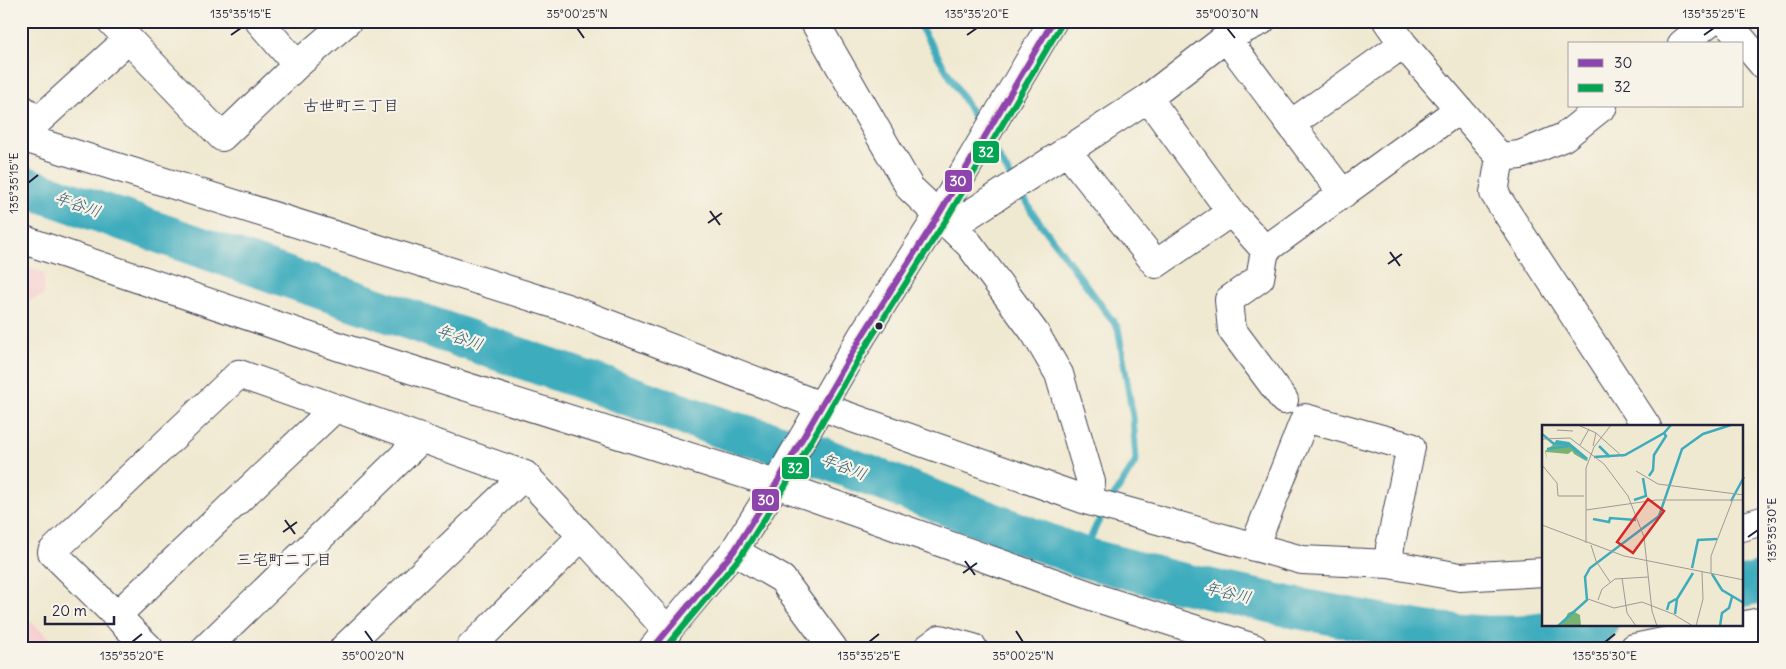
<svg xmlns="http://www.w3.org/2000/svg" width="1786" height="669" font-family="Delius,'Klee One',sans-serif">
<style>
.built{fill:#f7cfd1}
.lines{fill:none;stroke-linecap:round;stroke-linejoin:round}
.stream{stroke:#3eacbd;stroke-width:7}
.river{stroke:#3eacbd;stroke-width:41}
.street-casing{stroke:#414052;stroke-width:30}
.secondary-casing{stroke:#414052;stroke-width:30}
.street{stroke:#fff;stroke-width:28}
.secondary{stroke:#fff;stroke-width:28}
.bus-1-casing{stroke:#f7f3e8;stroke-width:10}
.bus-2-casing{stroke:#f7f3e8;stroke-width:10}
.bus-1{stroke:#8e44ad;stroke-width:6}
.bus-2{stroke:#00a651;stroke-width:6}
.ticks{fill:none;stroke:#22223b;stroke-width:2}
.bus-dot{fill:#22223b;stroke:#f7f3e8;stroke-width:2}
.labels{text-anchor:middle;stroke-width:4.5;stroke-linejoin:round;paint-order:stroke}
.neighbourhood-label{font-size:16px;fill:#22223b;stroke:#f7f3e8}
.water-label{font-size:16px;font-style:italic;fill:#2d596f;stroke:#f7f3e8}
.inset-river{fill:none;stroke:#3eacbd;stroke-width:2.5}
.inset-road{fill:none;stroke:#9e9995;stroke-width:1}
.view{fill:#d62828;fill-opacity:0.15;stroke:#d62828;stroke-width:2.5}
.inset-edge{fill:none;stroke:#22223b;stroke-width:2.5}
.line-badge{stroke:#f7f3e8;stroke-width:2}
.badge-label{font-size:14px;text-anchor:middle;font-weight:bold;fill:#fff}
.neatline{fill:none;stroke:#22223b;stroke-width:2}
.ticks-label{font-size:12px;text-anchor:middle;fill:#22223b}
</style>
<rect width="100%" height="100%" fill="#f7f3e8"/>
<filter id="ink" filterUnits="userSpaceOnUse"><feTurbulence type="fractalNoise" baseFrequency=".02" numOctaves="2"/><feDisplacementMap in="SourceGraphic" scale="10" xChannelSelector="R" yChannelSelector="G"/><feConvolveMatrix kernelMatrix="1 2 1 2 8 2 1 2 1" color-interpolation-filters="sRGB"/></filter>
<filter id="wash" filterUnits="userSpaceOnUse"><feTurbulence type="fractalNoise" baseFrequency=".0096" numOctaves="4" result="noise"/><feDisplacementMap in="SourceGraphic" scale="20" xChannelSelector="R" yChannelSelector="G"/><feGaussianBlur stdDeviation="1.12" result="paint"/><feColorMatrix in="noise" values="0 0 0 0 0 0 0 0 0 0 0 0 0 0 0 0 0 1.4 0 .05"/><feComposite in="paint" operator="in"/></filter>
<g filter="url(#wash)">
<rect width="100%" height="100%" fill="#f0e9d1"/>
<!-- built -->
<path class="built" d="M21,265L44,273V295L21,303Z
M21,603L25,617L56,643L51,648H21Z"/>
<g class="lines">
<!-- stream -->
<path class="stream" d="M917,21L982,130
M989,141L1012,179
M1018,188L1032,212L1118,328L1133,417L1136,461L1110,502
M1082,557L1097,524L1105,511"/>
<!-- river -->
<path class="river" d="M21,185L734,432L805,451L1082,557L1173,581L1290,607L1427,632L1484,636H1520L1598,625
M1742,587L1765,581"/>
</g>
</g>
<g filter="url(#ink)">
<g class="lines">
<defs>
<path id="street" d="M111,21L222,137L297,65L348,21
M259,21L297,65
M814,21L910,188L969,244L1035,333L1059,374L1091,482L1089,501
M1387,21L1403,44L1500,157L1494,193L1647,427
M1226,38L1343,194
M1682,44L1711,21
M1148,98L1231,212L1265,250L1458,110
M21,108L38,121L128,39
M1291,124L1403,44
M21,137L567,308L847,416L1089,501L1140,515L1302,560L1389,564L1460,577L1544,572
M1066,150L1156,264L1231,212
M1500,157L1520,155L1564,137L1603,106
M938,216L961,220L1148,98L1226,38L1261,21
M21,239L343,348L776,484L1103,600L1254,648
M1265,250L1260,278L1229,300L1232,330L1284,400
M1742,527L1765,520
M582,536L668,631
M1254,547L1305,418L1411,447L1390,547L1389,564
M734,551L782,579L833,648
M116,616L335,408
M149,648L52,552L239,374L525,475L582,536L470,648
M206,648L422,438
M344,648L525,475
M928,648L940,639L973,648
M1634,648L1765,621
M1744,648L1765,643"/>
<path id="secondary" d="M1726,21L1765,67
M653,648L734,551L776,484L862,336L938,216L1053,21"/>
</defs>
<!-- street casing -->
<use href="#street" class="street-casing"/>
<!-- secondary casing -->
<use href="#secondary" class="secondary-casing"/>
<!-- street -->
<use href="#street" class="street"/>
<!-- secondary -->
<use href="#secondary" class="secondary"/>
<defs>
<path id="bus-1" d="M653,648L734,551L776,484L862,336L938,216L1053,21"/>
<path id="bus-2" d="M665,648L741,556L784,488L869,341L946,220L1061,25"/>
</defs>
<!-- bus-1 casing -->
<use href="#bus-1" class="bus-1-casing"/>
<!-- bus-2 casing -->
<use href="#bus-2" class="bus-2-casing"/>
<!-- bus-1 -->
<use href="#bus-1" class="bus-1"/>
<!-- bus-2 -->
<use href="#bus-2" class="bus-2"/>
</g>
</g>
<!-- ticks -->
<path class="ticks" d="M577,28L584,38M1227,28L1235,38M231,35L241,28M967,35L977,28M1704,35L1714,28M28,183L38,175M710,211L720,225M708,223L722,213M1390,252L1400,266M1388,264L1402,254M285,520L295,534M283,532L297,522M1748,537L1758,530M965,561L975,575M963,573L977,563M365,631L373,642M1016,631L1023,642M132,642L142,634M869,642L879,634M1605,642L1615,634"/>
<!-- markers -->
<circle class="bus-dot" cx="879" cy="326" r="4.5"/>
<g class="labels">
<!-- neighbourhood labels -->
<g class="neighbourhood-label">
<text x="351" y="111">古世町三丁目</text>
<text x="284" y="565">三宅町二丁目</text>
</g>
<!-- water labels -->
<g class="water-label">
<text transform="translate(78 204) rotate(19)" y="6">年谷川</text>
<text transform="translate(460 337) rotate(19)" y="6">年谷川</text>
<text transform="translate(844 466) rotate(21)" y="6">年谷川</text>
<text transform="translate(1228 592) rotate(13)" y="6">年谷川</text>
</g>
</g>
<!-- overview -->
<g transform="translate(1542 425)">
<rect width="201" height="201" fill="#f0e9d1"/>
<path d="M12,19L26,20L43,35L46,33L45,36H44L32,29L30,26L26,29L4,27L5,35L3,26ZM31,186L38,190L39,201H19L26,188Z" fill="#79b372"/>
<path d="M14,15L27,17L46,33L43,35L25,20H12Z" fill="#3eacbd"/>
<path class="inset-river" d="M0,9L12,19L15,18M57,21L68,32M5,24L26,21M52,32L83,30L122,8L129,0M107,51L111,45L112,30L124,11L122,8M92,75L104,71L101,53M189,76L202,52M51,94L67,97L68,93L94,95M150,143L156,115L175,114M170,149L180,165L202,178M125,185L127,178L134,174M133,189L135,174L151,148M16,201L45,175L43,152L48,143L117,91L140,24L161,9L189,0M178,201L180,188L187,183L190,172"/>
<path class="inset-road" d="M36,0L54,8L51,21M15,5L31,6M54,8L81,32M0,14L28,13L62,39L86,71L102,112L110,186L115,201M38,20L47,4M0,40L15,58L16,71H42M94,46L116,59L202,70M44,85L114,75H202M0,100L82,131L202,155M44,118V43L52,22L69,0M49,120L54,136L68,157M169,148V131L191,74M80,153L85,188L94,201M46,174L72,183L100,177L131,189L151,201M56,175L60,164L73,154L106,152M154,201L161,174L160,147"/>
<path class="view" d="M106,74L122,86L91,128L75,117Z"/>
<rect width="201" height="201" class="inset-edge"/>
</g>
<g class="line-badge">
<rect x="972" y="140" width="28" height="24" rx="5" fill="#00a651"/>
<rect x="944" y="169" width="29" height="24" rx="5" fill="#8e44ad"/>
<rect x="781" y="456" width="29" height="24" rx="5" fill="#00a651"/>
<rect x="751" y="488" width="29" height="24" rx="5" fill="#8e44ad"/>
</g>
<g class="badge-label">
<text x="986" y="157">32</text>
<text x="958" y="186">30</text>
<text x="795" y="473">32</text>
<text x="766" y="505">30</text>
</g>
<!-- margin -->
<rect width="1786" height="669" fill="none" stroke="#f7f3e8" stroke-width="55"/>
<!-- legend -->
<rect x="1568" y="42" width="175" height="65" fill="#f7f3e8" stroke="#a29fa3"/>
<rect x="1578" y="59" width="25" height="8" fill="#8e44ad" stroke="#a29fa3"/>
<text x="1614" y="68" font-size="15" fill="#22223b">30</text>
<rect x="1578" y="84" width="25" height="8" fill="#00a651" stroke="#a29fa3"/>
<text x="1614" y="92" font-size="15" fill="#22223b">32</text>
<!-- scale -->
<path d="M45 616v8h69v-8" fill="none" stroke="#22223b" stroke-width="2.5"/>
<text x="52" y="616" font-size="15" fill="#22223b" stroke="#f7f3e8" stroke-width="4" paint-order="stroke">20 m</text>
<rect x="28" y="28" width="1730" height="614" class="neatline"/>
<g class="ticks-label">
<text x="241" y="18">135°35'15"E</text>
<text x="577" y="18">35°00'25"N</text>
<text x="977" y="18">135°35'20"E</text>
<text x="1227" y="18">35°00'30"N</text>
<text x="1714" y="18">135°35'25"E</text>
<text transform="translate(14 183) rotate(-90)" y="4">135°35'15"E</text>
<text transform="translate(1772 530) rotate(-90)" y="4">135°35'30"E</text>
<text x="132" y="660">135°35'20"E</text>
<text x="373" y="660">35°00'20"N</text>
<text x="869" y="660">135°35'25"E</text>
<text x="1023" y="660">35°00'25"N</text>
<text x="1605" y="660">135°35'30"E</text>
</g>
</svg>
